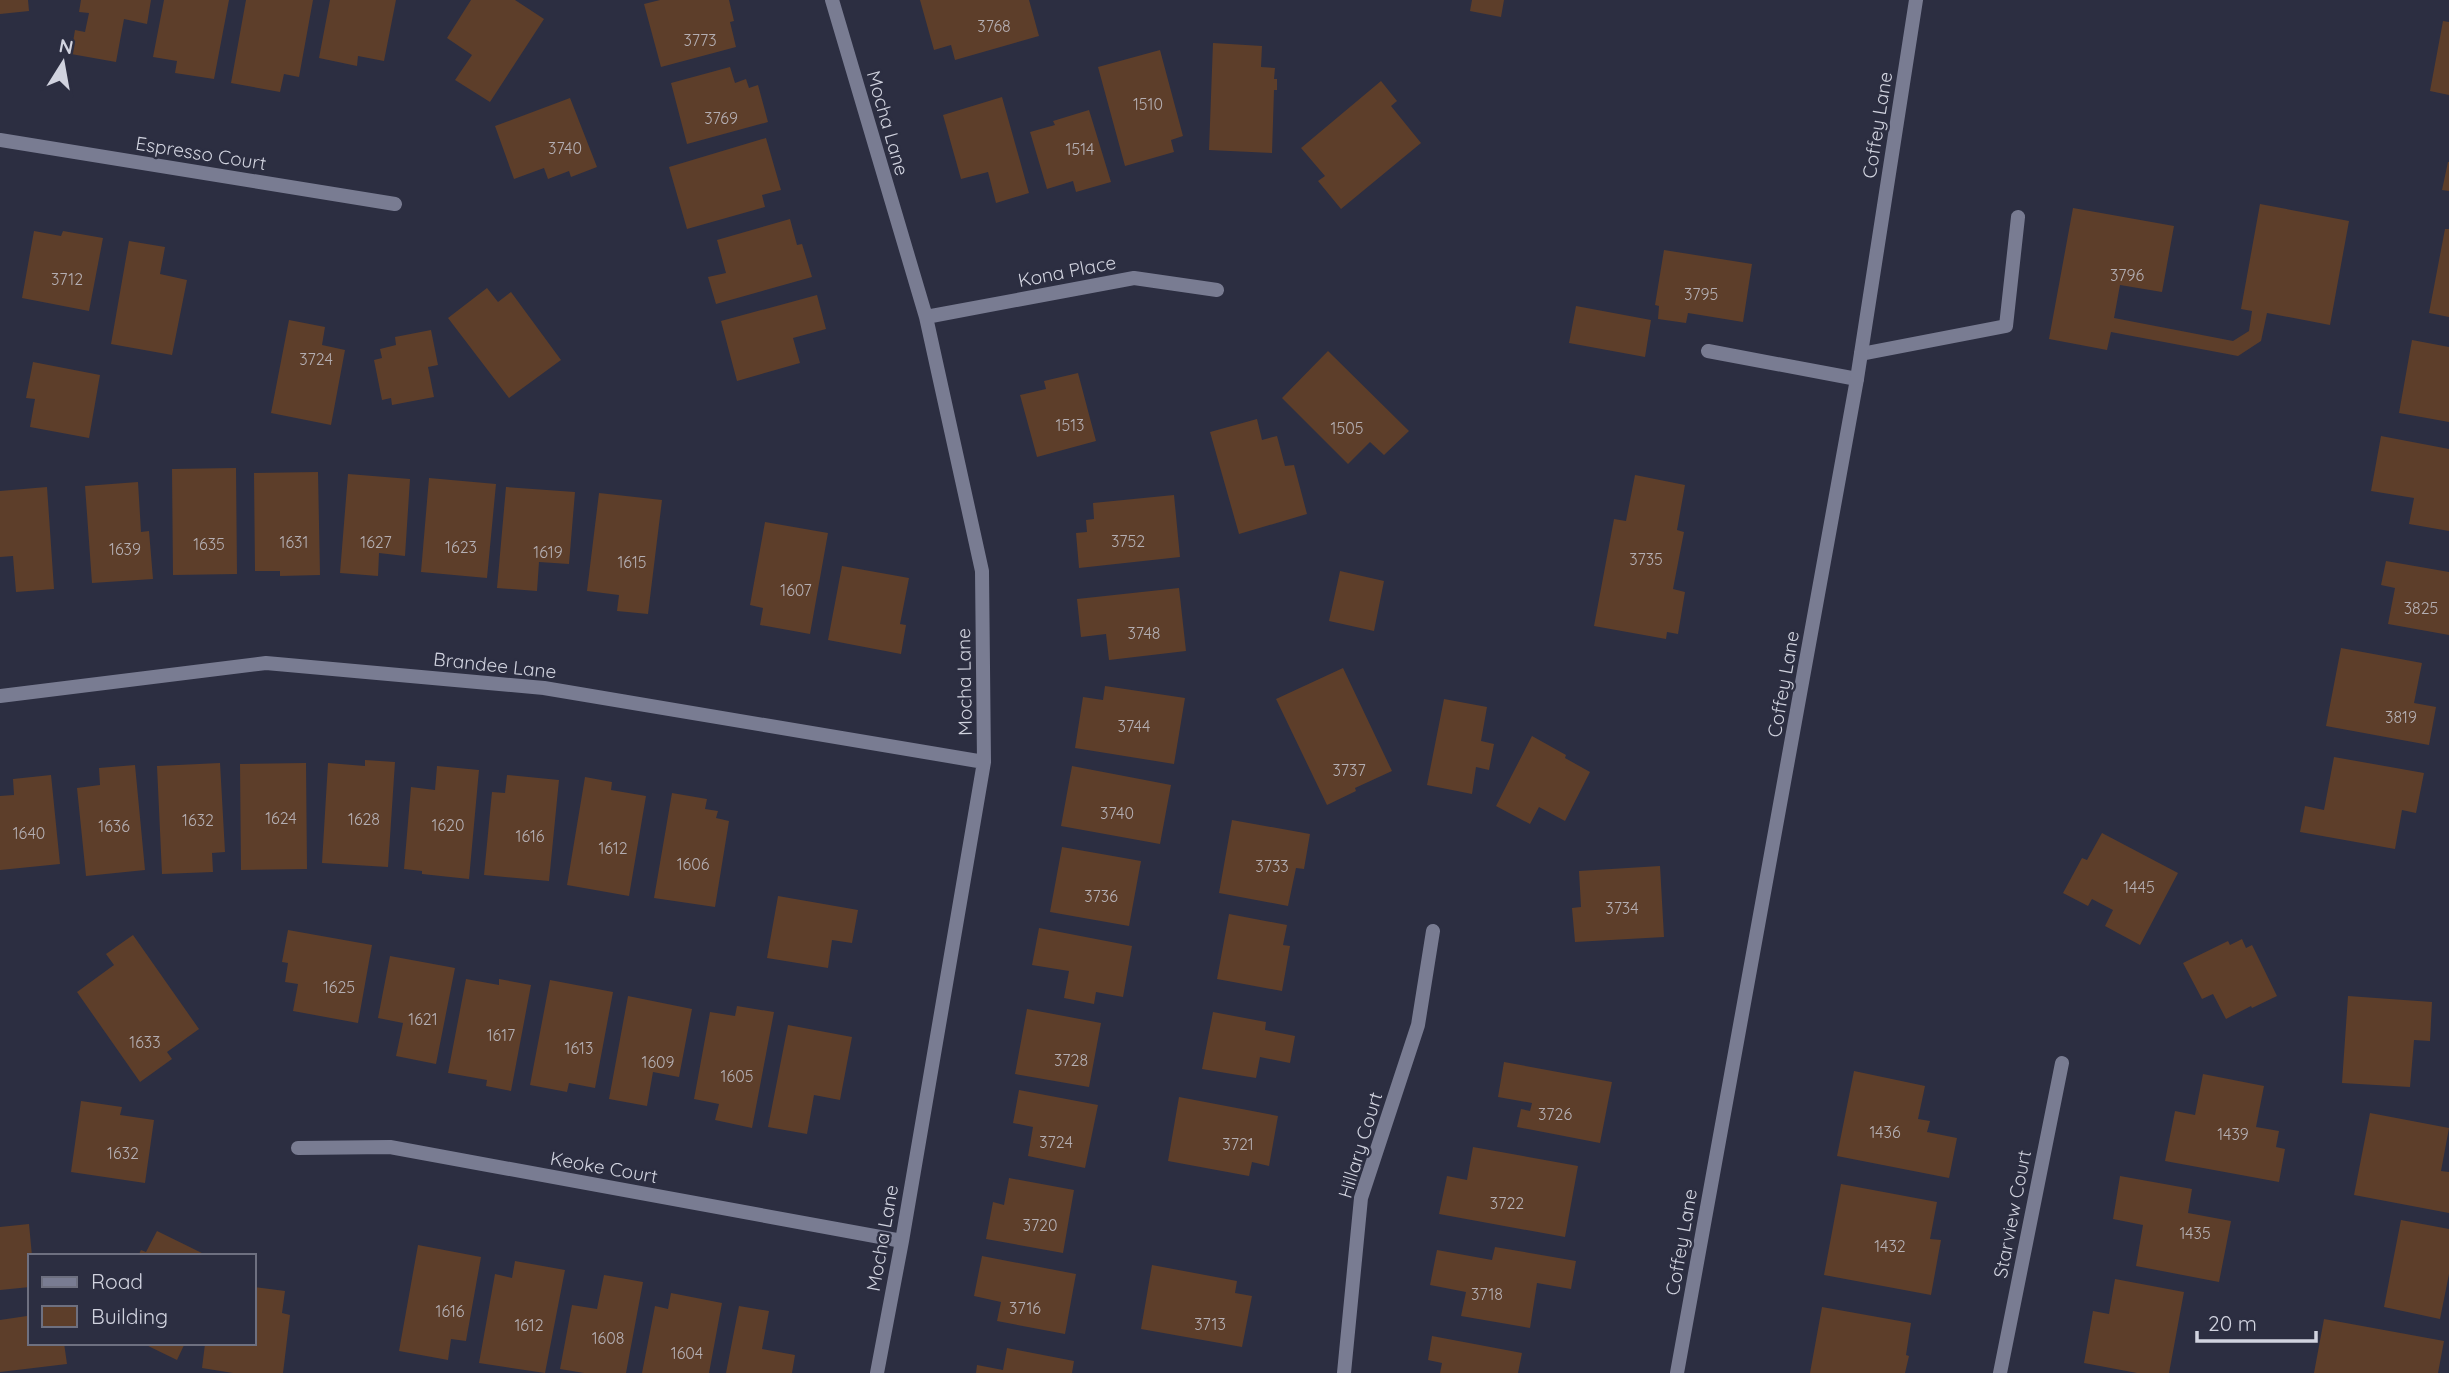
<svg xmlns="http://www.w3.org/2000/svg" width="2449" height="1373" font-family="Quicksand,sans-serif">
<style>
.building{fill:#5d3e2a}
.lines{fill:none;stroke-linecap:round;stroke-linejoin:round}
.lane{stroke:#797c92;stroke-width:14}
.street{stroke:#797c92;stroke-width:14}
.labels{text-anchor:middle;stroke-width:5;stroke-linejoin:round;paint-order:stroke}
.number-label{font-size:16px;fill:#b4aeb2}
.street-label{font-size:19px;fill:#d1d3df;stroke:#2c2e41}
</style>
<rect width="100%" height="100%" fill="#2c2e41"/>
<!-- building -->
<path class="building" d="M0,0H28L29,11L0,14Z
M81,0H151L147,24L124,19L116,62L71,54L75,30L85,32L89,13L79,12Z
M164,0H229L214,79L175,73L177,61L153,57Z
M246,0H313L299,77L284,74L280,92L231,83Z
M330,0H396L384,61L358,56L357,66L319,58Z
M471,0H515L544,19L490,102L455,80L472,55L447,38Z
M660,0H729L734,21L730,22L736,47L661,67L644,4Z
M920,0H1029L1039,36L955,60L951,45L934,50Z
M1472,0H1504L1501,17L1470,11Z
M2443,21L2449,22V95L2430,91Z
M1213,43L1262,46L1261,67L1275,68L1274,79H1277V90H1274L1272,153L1209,150Z
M1160,50L1183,136L1171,140L1174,152L1125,166L1098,67Z
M730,67L735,83L746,79L749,88L758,85L768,122L687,144L671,83Z
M1381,81L1397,101L1391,106L1421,143L1341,209L1318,181L1325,176L1301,148Z
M1002,97L1029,193L996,203L988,172L961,179L943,115Z
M570,98L597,167L571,177L569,171L548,179L544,168L514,179L495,126Z
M1089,110L1111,182L1076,192L1073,181L1047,189L1030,132L1055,125L1053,121Z
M766,138L781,190L762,195L765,207L687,229L669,167Z
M2448,162H2449V191L2442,190Z
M2260,204L2349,221L2330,325L2267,313L2261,341L2238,356L2111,332L2107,350L2049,339L2073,208L2174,226L2162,292L2120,285L2114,318L2233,341L2249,331L2252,311L2241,309Z
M790,219L797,245L802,244L812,277L716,304L708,277L726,273L717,240Z
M2445,229H2449V317L2429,313Z
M34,231L61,236L63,231L103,238L89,311L22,298Z
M129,241L165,247L160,274L187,280L172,355L111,344Z
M1664,250L1752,264L1743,322L1688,313L1686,323L1658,319L1659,306L1655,305Z
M487,288L498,302L511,292L561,360L509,398L448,318Z
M817,295L826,329L793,338L800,363L737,381L721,321Z
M1576,306L1651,320L1645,357L1569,343Z
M289,320L325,327L322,345L345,350L331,425L271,413Z
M431,330L438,365L428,367L434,397L392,405L391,398L382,400L374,360L382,358L380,349L396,345L395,337Z
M2412,340L2449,347V422L2399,413Z
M1328,351L1409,431L1384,455L1370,442L1348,464L1282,398Z
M33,362L100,375L89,438L30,427L35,399L26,398Z
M1078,373L1096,441L1037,457L1020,395L1046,389L1044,381Z
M1257,419L1262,440L1277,436L1285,466L1294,465L1307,514L1239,534L1210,432Z
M2381,436L2449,449V531L2409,524L2414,498L2371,491Z
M236,468L237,574L173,575L172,469Z
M318,472L320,575L280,576V571H255L254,473Z
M348,474L410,479L405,556L379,553L378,576L340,573Z
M1635,475L1685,485L1677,530L1684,532L1673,589L1685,592L1678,634L1667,632L1666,639L1594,626L1614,519L1626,521Z
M429,478L496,484L487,578L421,572Z
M138,482L141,532L149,531L153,579L92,583L85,486Z
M47,487L54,589L16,592L13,556L0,557V491Z
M506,487L575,492L569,564L539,562L537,591L497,588Z
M599,493L662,500L648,614L617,611L619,595L587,591Z
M1174,495L1180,557L1079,568L1076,533L1087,532L1086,520L1094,519L1093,503Z
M765,522L828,533L810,634L760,625L763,608L750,605Z
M2386,561L2449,572V635L2388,624L2395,588L2381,585Z
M842,566L909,578L900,624L906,625L901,654L828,640Z
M1340,571L1384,581L1374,631L1329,621Z
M1179,588L1186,651L1109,660L1106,634L1081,637L1077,599Z
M2341,648L2422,663L2414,703L2436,707L2429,745L2326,726Z
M1343,668L1392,771L1355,788L1356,791L1327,805L1276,699Z
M1105,686L1185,698L1174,764L1075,748L1083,697L1103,700Z
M1444,699L1487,707L1481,741L1494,744L1489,770L1476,767L1472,794L1427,785Z
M1532,736L1566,755L1565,758L1590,772L1565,821L1539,807L1530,824L1496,806Z
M2334,757L2424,773L2416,813L2402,810L2395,849L2300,832L2305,806L2324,810Z
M365,760L395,762L388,867L322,863L328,763L365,766Z
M220,763L225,852L212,853L213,872L162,874L157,766Z
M306,763L307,869L241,870L240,764Z
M135,765L145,870L86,876L77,788L100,785L99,768Z
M437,766L479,770L469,879L422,874V871L404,869L411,787L435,790Z
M1072,766L1171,785L1160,844L1061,826Z
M51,775L60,864L0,870V796L14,795L13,779Z
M507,775L559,780L549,881L484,875L492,792L505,793Z
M585,777L612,782L611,790L646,796L629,896L567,885Z
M672,793L707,799L705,809L718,811L716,818L729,821L715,907L654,898Z
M1232,820L1310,834L1304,869L1296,868L1288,906L1219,893Z
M2102,833L2178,873L2140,945L2105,926L2113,910L2092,899L2088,906L2063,893L2082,858L2087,860Z
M1062,847L1141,861L1129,926L1050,912Z
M1660,866L1664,937L1575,942L1572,908L1581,907L1579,871Z
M778,896L858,910L852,943L832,940L828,968L767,958Z
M1229,914L1287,925L1283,945L1290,946L1282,991L1217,979Z
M1039,928L1132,946L1123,997L1096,992L1094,1004L1064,998L1069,971L1032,965Z
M288,930L372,945L358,1023L293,1011L298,984L285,982L288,963L282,962Z
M133,935L199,1029L167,1052L172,1059L140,1082L77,992L114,965L106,954Z
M2242,939L2246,948L2252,945L2277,996L2252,1008L2251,1006L2226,1019L2213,994L2202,999L2183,963L2228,941L2230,945Z
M390,956L455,968L436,1064L396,1056L403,1023L378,1018Z
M466,979L499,985V979L531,985L511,1091L486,1086L487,1080L448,1073Z
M550,980L613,992L595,1088L569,1083L567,1092L530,1085Z
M628,996L692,1009L679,1077L653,1072L647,1106L609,1099Z
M2348,996L2432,1002L2430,1041L2414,1040L2410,1087L2342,1083Z
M737,1006L774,1012L752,1128L715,1120L719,1104L694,1099L710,1012L735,1016Z
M1027,1009L1101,1023L1089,1087L1015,1074Z
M1213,1012L1266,1022L1265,1030L1295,1036L1290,1063L1260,1057L1256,1078L1202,1069Z
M788,1025L852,1037L840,1100L814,1095L807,1134L768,1127Z
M1504,1062L1612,1082L1600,1143L1517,1127L1521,1109L1530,1111L1532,1103L1498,1097Z
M1854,1071L1925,1086L1918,1119L1930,1121L1927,1132L1957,1138L1949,1178L1837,1156Z
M2203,1074L2264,1086L2256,1127L2279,1131L2276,1147L2285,1149L2279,1182L2165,1161L2175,1111L2195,1115Z
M1019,1090L1098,1105L1085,1168L1028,1156L1033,1127L1013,1123Z
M1179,1097L1278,1116L1269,1166L1252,1162L1249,1176L1168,1161Z
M81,1101L122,1107L120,1115L154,1120L145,1183L71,1172Z
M2370,1113L2449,1128L2441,1171L2449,1172V1213L2354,1195Z
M1473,1147L1578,1166L1565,1237L1439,1214L1447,1176L1467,1180Z
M2120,1176L2192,1189L2188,1213L2231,1221L2219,1282L2136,1266L2143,1225L2113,1219Z
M1009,1178L1074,1190L1063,1253L986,1239L993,1202L1004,1205Z
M1841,1184L1937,1202L1930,1239L1941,1240L1931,1295L1824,1275Z
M2401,1220L2449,1229V1274L2440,1319L2384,1307Z
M29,1224L32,1256H30V1287L0,1290V1227Z
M157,1231L208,1256H138L141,1250L146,1252Z
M418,1245L481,1257L466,1341L451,1339L448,1360L399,1351Z
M1495,1247L1576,1261L1571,1289L1537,1283L1530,1328L1461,1316L1466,1292L1430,1285L1437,1250L1492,1260Z
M982,1256L1076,1274L1065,1334L997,1321L1001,1302L974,1296Z
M515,1261L565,1270L545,1373L479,1363L495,1274L512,1278Z
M1152,1265L1237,1281L1235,1293L1252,1296L1242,1347L1141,1329Z
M604,1275L643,1282L626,1373H584L560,1369L572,1305L597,1309Z
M2115,1279L2184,1292L2169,1373H2137L2084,1363L2093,1311L2109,1314Z
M254,1287L285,1291L282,1313L290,1315L283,1373H233L202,1368L205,1344L254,1343Z
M671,1293L722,1303L709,1373H642L655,1306L668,1309Z
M739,1306L769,1311L762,1349L795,1355L792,1373H726Z
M1822,1307L1911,1323L1906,1355L1909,1356L1905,1373H1810Z
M30,1311V1343H64L67,1364L0,1372V1320L27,1316V1312Z
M2324,1319L2444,1341L2438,1373H2314Z
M1432,1336L1522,1353L1518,1373H1440L1442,1363L1428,1360Z
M142,1343H185L177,1360Z
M1007,1348L1074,1361L1072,1373H976L977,1365L1003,1370Z"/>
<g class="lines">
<!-- lane -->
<path class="lane" d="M1708,351L1857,379
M1861,354L2006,326L2018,217"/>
<!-- street -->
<path class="street" d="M832,0L926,317L982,571L984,762L902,1241L877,1373
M0,140L395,204
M926,317L1134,278L1217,290
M0,696L266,663L544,688L984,762
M298,1148L390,1147L902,1241
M1344,1373L1361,1198L1418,1025L1433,931
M1677,1373L1857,379L1916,0
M2000,1373L2062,1063"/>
</g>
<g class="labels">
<!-- number labels -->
<g class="number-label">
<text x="994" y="32">3768</text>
<text x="700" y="46">3773</text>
<text x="1148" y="110">1510</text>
<text x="721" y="124">3769</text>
<text x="565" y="154">3740</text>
<text x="1080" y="155">1514</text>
<text x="2127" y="281">3796</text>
<text x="67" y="285">3712</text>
<text x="1701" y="300">3795</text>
<text x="316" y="365">3724</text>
<text x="1070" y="431">1513</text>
<text x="1347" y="434">1505</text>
<text x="1128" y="547">3752</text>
<text x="294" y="548">1631</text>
<text x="376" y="548">1627</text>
<text x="209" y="550">1635</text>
<text x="461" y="553">1623</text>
<text x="125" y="555">1639</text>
<text x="548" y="558">1619</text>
<text x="1646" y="565">3735</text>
<text x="632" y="568">1615</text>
<text x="796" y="596">1607</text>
<text x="2421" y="614">3825</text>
<text x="1144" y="639">3748</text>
<text x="2401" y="723">3819</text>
<text x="1134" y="732">3744</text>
<text x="1349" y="776">3737</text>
<text x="1117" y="819">3740</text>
<text x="281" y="824">1624</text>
<text x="364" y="825">1628</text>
<text x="198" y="826">1632</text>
<text x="448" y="831">1620</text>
<text x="114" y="832">1636</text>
<text x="29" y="839">1640</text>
<text x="530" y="842">1616</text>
<text x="613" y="854">1612</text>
<text x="693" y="870">1606</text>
<text x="1272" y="872">3733</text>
<text x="2139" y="893">1445</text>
<text x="1101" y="902">3736</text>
<text x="1622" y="914">3734</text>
<text x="339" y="993">1625</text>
<text x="423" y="1025">1621</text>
<text x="501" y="1041">1617</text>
<text x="145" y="1048">1633</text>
<text x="579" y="1054">1613</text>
<text x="1071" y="1066">3728</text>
<text x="658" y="1068">1609</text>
<text x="737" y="1082">1605</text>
<text x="1555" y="1120">3726</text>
<text x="1885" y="1138">1436</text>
<text x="2233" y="1140">1439</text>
<text x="1056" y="1148">3724</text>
<text x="1238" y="1150">3721</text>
<text x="123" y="1159">1632</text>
<text x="1507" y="1209">3722</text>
<text x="1040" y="1231">3720</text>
<text x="2195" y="1239">1435</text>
<text x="1890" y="1252">1432</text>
<text x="1487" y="1300">3718</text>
<text x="1025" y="1314">3716</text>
<text x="450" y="1317">1616</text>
<text x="1210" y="1330">3713</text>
<text x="529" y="1331">1612</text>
<text x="608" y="1344">1608</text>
<text x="687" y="1359">1604</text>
</g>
<!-- street labels -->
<g class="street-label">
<text transform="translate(888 123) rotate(74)" y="7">Mocha Lane</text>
<text transform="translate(1877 125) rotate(-81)" y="7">Coffey Lane</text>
<text transform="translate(201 153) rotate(9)" y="7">Espresso Court</text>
<text transform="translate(1067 271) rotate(-11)" y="7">Kona Place</text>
<text transform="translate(495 665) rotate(6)" y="7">Brandee Lane</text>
<text transform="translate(964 682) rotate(-91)" y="7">Mocha Lane</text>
<text transform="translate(1783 684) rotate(-80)" y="7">Coffey Lane</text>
<text transform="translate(1360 1145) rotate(-73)" y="7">Hillary Court</text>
<text transform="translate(604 1167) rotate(10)" y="7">Keoke Court</text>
<text transform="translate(2012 1214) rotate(-79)" y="7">Starview Court</text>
<text transform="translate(882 1238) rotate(-80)" y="7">Mocha Lane</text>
<text transform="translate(1681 1242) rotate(-80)" y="7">Coffey Lane</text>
</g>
</g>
<!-- legend -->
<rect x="28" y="1254" width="228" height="91" fill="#2c2e41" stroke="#6e7080" stroke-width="2"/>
<rect x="42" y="1277" width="35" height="10" fill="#797c92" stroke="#6e7080" stroke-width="2"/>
<text x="91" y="1289" font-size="21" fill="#d1d3df">Road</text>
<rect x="42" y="1306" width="35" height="21" fill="#5d3e2a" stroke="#6e7080" stroke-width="2"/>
<text x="91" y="1324" font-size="21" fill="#d1d3df">Building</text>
<!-- north arrow -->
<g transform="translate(63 63) rotate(11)" stroke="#2c2e41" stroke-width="5" paint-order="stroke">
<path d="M0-5L12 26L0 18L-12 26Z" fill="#d1d3df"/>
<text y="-10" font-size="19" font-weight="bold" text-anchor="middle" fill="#d1d3df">N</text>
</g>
<!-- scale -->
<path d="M2197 1331v10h119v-10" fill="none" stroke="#d1d3df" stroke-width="3.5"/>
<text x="2208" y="1331" font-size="21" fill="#d1d3df" stroke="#2c2e41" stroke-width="5" paint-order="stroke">20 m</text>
</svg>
